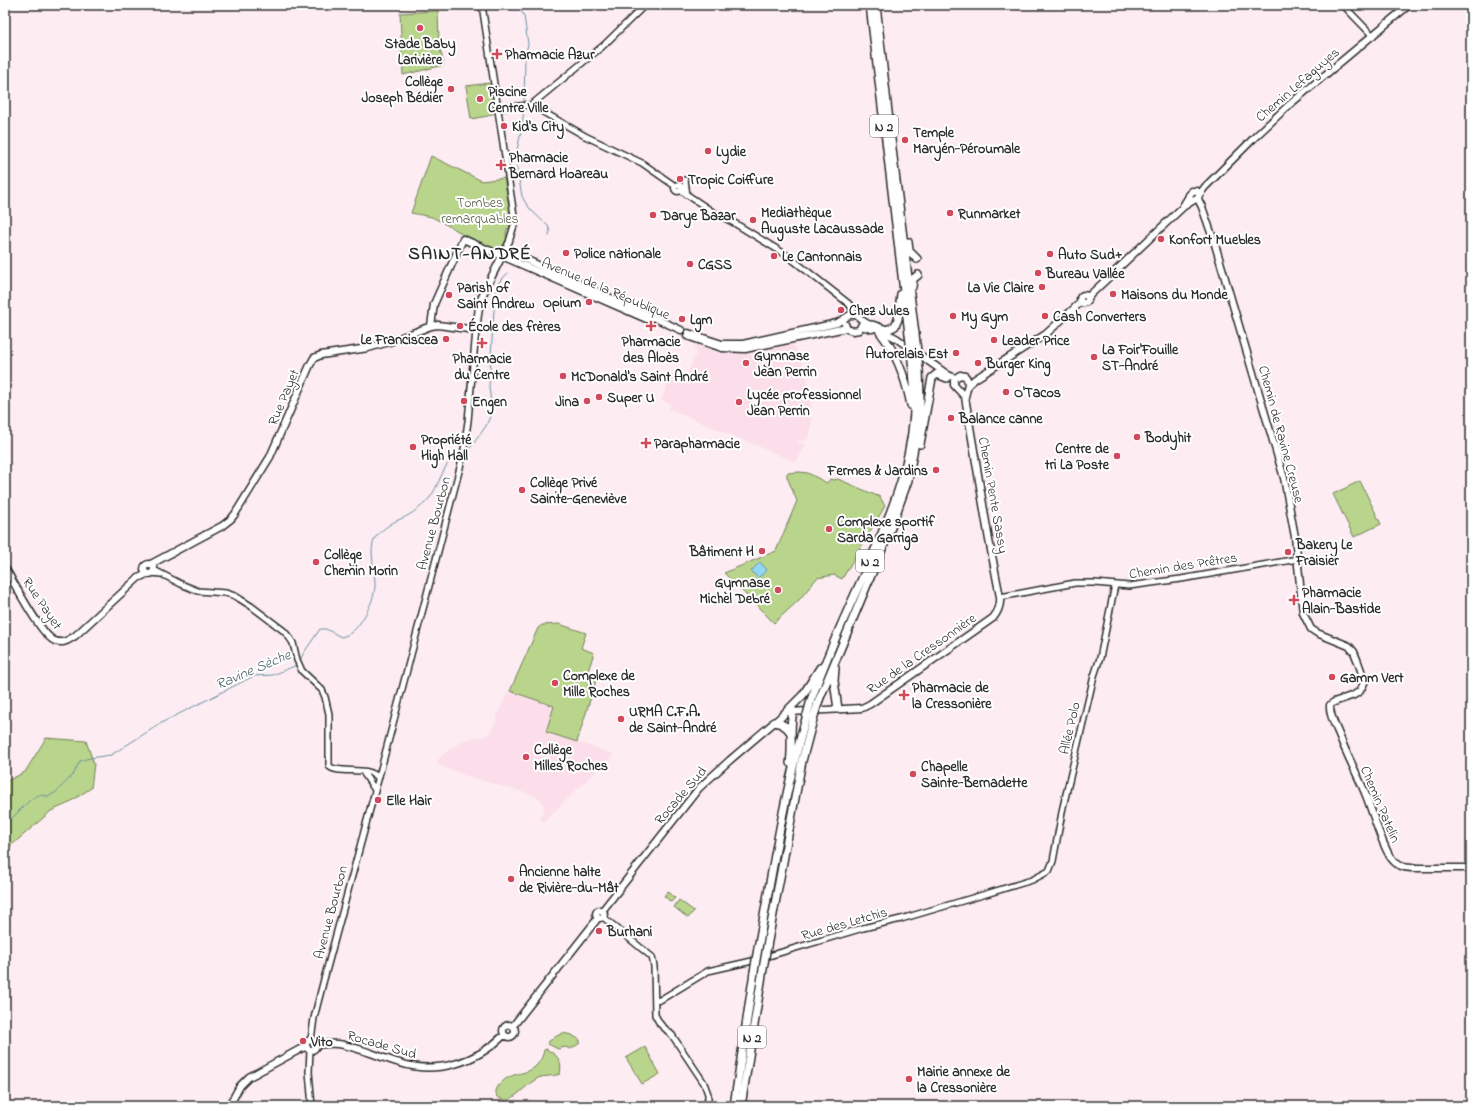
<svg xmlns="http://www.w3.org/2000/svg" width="1476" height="1111" font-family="'Indie Flower',sans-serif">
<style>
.built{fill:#fbdee9}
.green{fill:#b9d48b;stroke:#72805b}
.water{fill:#92d6f3;stroke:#6992a3}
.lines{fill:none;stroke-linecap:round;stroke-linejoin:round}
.stream{stroke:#6992a3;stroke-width:1}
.minor-casing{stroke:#2b2b2b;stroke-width:8}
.major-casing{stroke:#2b2b2b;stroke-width:9}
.highway-casing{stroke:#2b2b2b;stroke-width:10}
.minor{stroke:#fff;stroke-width:5}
.major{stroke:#fff;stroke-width:6}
.highway{stroke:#fff;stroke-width:7}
.highway-bridge-casing{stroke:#2b2b2b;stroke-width:10;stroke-linecap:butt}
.highway-bridge{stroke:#fff;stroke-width:7}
.poi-dot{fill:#d1495b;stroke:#fff;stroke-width:1.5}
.labels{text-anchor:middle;stroke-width:4;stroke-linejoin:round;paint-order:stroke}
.shield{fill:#fff;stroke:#6b6b6b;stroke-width:1}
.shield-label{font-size:13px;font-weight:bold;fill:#2b2b2b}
.poi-label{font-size:14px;font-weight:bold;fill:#2b2b2b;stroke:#fff;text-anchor:start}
.street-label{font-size:14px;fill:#2b2b2b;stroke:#fff}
.park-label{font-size:14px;fill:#565e48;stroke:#fff}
.water-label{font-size:15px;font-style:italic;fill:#4a5e67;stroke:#fff}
.district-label{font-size:18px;font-weight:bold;letter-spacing:1px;fill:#2b2b2b;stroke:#fff}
</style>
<rect width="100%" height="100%" fill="#fdecf2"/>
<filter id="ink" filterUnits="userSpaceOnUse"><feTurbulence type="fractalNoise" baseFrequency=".025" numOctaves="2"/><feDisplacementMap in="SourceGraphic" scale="8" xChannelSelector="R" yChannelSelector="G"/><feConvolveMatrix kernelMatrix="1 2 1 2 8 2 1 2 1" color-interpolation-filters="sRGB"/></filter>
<g filter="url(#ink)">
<!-- built -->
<path class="built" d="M696,344L716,352L731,353L746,352L791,344L795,347L805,371L808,382L811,405V424L808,439L797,442L798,444L804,443L805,446L796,462L669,409L671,404L661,400L672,374L686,378L697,351L694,349Z
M508,691L554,706L546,732L614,754L543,822L540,818L544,811V806L541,800L533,795L480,780L437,765L438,760L446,752L467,739L486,736L491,731L493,725L495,726L497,717Z"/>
<!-- green -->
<path class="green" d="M438,11L439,44L444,65L403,75L400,13Z
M489,83L494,113L488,116L471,119L466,86Z
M431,156L482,181L504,178L510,210V228L507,229L506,236L507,238L501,251H496L464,236L458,231L432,217L411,213Z
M800,472L808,473L827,483L830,479L833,480L838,479L880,497L885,506L842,579L834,575L817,578L800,599L774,623L724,573L776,551L797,501L787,477V473Z
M1360,481L1381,524L1354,537L1333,494Z
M559,624L586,633L581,648L594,653L588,671L598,674L577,742L546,732L554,706L510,691L538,628L542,625Z
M46,738L86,741L94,764L91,788L67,804L51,811L5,851V782L25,772Z
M668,891L675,898L671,902L664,896Z
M679,900L694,911L688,918L674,907Z
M563,1033L572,1035L580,1040V1043L571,1049L565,1047L558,1049L548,1044V1042L555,1037Z
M645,1047L660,1074L642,1084L626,1058Z
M546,1049C557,1055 563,1060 560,1074C553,1077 545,1075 538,1078C527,1084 520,1094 509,1100H504L497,1097C495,1092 496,1089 499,1085C511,1071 524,1076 535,1067C540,1062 543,1056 544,1050Z"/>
<!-- water -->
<path class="water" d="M760,562L767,570L758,578L751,571Z"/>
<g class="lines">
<!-- stream -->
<path class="stream" d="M518,5L524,16L528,44L525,56L524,104
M524,107L522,128L516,154L517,169L522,196L525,202L531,210L548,226L550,231L549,236
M466,451L471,447L486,426L492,412L489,386L495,295L499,282L508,273
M300,661L303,654L320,629H326L341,637C350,635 355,630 360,623C367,613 374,599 375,587C376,574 368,549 375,538C379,532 390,524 396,521C400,519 404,518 407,516C414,512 421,507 427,501C441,486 441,462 461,452
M5,825L31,799L39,795L48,796L55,793L73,775L80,761L90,758L111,755L163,722L238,684L254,676L273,675L297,665"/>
<defs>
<path id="minor" d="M482,5L515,222L509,242L505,250
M1343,5L1373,36
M531,105L604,45L645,5
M497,108L531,105L585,136L642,163L675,186
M685,180L687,195
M674.5 188a3.5 3.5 0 1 1 7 0a3.5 3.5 0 1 1-7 0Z
M680,190L713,212L736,224L788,256L849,304L856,315
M154,570L181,584L198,591L226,593L235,596L251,606L284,631L289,637L293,643L297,660L302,671L322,690L325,697L329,714V766C337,775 370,765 378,778
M151,573L161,574
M1000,597L1075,583H1095L1129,586L1181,579L1298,559
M363,772L375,790
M603,917L652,957L654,966L655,1015L660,1024L672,1035L704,1083L708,1094V1100L704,1106
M655,1001L660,1000L708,971L752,961L863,928L901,919L986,894L1032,880L1049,871L1053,861L1063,807L1094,676L1100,658L1115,585
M311,1040L314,1018L323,983L385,754L463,456L468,421L476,330
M310,1050L309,1072L312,1106"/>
<path id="major" d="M1199,195L1205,187L1256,136L1289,105L1409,5
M1198,199L1202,207L1214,241L1284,478L1295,537L1303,613L1311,629L1317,633L1349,646L1354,652L1358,662L1364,679V683L1360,691L1354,695L1334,702L1330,705C1329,715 1336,727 1340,737C1348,758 1359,777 1367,798C1373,814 1382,845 1391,858C1396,865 1404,868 1412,868H1471
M1183,206L1192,191H1197L1199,195L1198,199L1191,200L1189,195
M1080 299a4 4 0 1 1 8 0a4 4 0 1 1-8 0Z
M1088,299L1090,295L1183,207L1194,200
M845,324L847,329L853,331L859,330L862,324
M431,326L434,304L463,239L649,320
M861,326L872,329
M688,333L722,344H743L837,323L850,315H856L866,323L896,338L948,375L955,378
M687,336L722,348L745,349L846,328
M968,385L975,379L1046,334L1081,302
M144 569a5 5 0 1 1 10 0a5 5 0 1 1-10 0Z
M151,564L222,526L231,519L235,514L270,457L310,365L314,358L321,355L368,348L389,342L431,326L438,325L476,330L479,307L482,296L505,250L681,330
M5,568C14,582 41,636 55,641C64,644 68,640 75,636L138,578L147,574
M790,712L862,708L870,704L993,618C998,612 1001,606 1000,597L989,540L965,397C966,390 971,382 965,376L960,375L954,379V385L965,397
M596 914a4 4 0 1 1 8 0a4 4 0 1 1-8 0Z
M602,911L699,788L730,760L777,720
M503 1031a6 6 0 1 1 12 0a6 6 0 1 1-12 0Z
M513,1026L598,918
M306 1045a5 5 0 1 1 10 0a5 5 0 1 1-10 0Z
M316,1045C323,1044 331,1043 338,1044C359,1047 379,1057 400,1063C437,1075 477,1062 504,1035
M229,1106L240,1086L249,1077L306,1046"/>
<path id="highway" d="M870,5L909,334
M876,5L893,157L915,334
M908,242L909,251L917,259
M912,287L913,279L918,275
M872,325L887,330L895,326L898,319L901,294
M880,332C896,352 906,380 911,405
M920,444L932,378L937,374L947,378
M835,668L834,681L838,709
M811,700C827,655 847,611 867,568C896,502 921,444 913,370
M819,700L892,525L908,480L919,420L920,399L919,369
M779,719L803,695L820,668
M774,722C782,723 787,726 791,733
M790,763C793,746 789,728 793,711
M767,946L802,761L814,716
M758,948C773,870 784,791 807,715
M734,1106L754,972
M741,1106L763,969"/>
</defs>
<!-- minor casing -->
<use href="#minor" class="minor-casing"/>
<!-- major casing -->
<use href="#major" class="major-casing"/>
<!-- highway casing -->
<use href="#highway" class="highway-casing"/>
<!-- minor -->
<use href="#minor" class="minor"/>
<!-- major -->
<use href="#major" class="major"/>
<!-- highway -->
<use href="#highway" class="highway"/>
<defs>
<path id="highway-bridge" d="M909,334L913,370
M915,334L919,369
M807,715L811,700
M814,716L819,700
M763,969L767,946
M754,972L758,948"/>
</defs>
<!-- highway-bridge casing -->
<use href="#highway-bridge" class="highway-bridge-casing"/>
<!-- highway-bridge -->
<use href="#highway-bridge" class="highway-bridge"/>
</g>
</g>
<!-- markers -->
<g class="poi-dot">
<circle cx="420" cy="28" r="4"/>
<path d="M495 48h4v4h4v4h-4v4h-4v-4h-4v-4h4z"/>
<circle cx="451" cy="89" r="4"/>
<circle cx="480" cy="99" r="4"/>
<circle cx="504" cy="126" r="4"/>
<circle cx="905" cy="140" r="4"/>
<circle cx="708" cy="151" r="4"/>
<path d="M499 159h4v4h4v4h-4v4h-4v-4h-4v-4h4z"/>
<circle cx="680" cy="179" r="4"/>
<circle cx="950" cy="213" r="4"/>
<circle cx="653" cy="215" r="4"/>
<circle cx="753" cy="220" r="4"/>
<circle cx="1161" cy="239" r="4"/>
<circle cx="566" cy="253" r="4"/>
<circle cx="1050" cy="254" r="4"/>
<circle cx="774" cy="256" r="4"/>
<circle cx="690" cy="264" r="4"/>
<circle cx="1038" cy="273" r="4"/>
<circle cx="1042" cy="287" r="4"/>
<circle cx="1113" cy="294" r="4"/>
<circle cx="449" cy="295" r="4"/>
<circle cx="589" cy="302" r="4"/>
<circle cx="841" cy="310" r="4"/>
<circle cx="953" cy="316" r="4"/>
<circle cx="1045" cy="316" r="4"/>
<circle cx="682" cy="319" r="4"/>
<circle cx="460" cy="326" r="4"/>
<path d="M649 320h4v4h4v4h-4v4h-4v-4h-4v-4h4z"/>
<circle cx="446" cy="339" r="4"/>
<circle cx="994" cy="340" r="4"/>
<path d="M480 337h4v4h4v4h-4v4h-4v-4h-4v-4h4z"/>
<circle cx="956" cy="353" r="4"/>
<circle cx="1094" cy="357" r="4"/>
<circle cx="746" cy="363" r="4"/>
<circle cx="978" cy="363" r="4"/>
<circle cx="563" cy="376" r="4"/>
<circle cx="1006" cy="392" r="4"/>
<circle cx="599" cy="397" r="4"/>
<circle cx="464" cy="401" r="4"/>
<circle cx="587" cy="401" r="4"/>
<circle cx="739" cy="402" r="4"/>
<circle cx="951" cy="418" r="4"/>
<circle cx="1137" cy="437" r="4"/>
<path d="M644 437h4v4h4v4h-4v4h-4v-4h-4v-4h4z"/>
<circle cx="413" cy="447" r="4"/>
<circle cx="1117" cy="456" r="4"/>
<circle cx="936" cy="470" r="4"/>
<circle cx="522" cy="490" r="4"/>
<circle cx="829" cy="529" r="4"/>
<circle cx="762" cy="551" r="4"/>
<circle cx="1288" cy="552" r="4"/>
<circle cx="316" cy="562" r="4"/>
<circle cx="778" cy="590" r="4"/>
<path d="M1292 594h4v4h4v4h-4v4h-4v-4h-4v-4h4z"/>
<circle cx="1332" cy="677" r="4"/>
<circle cx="555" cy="683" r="4"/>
<path d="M902 689h4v4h4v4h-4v4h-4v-4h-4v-4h4z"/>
<circle cx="621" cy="719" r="4"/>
<circle cx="526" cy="757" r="4"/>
<circle cx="913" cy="774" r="4"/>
<circle cx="378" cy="800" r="4"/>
<circle cx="511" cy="879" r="4"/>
<circle cx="599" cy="931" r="4"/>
<circle cx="303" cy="1041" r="4"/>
<circle cx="909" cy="1079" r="4"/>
</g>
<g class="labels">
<!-- shield labels -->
<g class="shield">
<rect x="870" y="115" width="28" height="22" rx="3"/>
<rect x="856" y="550" width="28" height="22" rx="3"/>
<rect x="738" y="1026" width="28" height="22" rx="3"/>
</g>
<g class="shield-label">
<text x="884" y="131">N 2</text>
<text x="870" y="566">N 2</text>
<text x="752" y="1042">N 2</text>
</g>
<!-- poi labels -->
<g class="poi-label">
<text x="420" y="48" text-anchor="middle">Stade Baby<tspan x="420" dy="16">Larivière</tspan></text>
<text x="505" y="59">Pharmacie Azur</text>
<text x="443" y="86" text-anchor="end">Collège<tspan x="443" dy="16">Joseph Bédier</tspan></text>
<text x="488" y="96">Piscine<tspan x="488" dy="16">Centre Ville</tspan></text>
<text x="512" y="131">Kid's City</text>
<text x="913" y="137">Temple<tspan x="913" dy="16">Maryén-Péroumale</tspan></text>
<text x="716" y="156">Lydie</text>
<text x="509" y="162">Pharmacie<tspan x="509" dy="16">Bernard Hoareau</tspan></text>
<text x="688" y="184">Tropic Coiffure</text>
<text x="761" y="217">Mediathèque<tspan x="761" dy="16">Auguste Lacaussade</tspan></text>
<text x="958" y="218">Runmarket</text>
<text x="661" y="220">Darye Bazar</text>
<text x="1169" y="244">Konfort Muebles</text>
<text x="574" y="258">Police nationale</text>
<text x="1058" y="259">Auto Sud+</text>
<text x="782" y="261">Le Cantonnais</text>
<text x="698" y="269">CGSS</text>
<text x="1046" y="278">Bureau Vallée</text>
<text x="457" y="292">Parish of<tspan x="457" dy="16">Saint Andrew</tspan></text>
<text x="1034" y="292" text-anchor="end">La Vie Claire</text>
<text x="1121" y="299">Maisons du Monde</text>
<text x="581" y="307" text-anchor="end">Opium</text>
<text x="849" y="315">Chez Jules</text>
<text x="961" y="321">My Gym</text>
<text x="1053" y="321">Cash Converters</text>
<text x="690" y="324">Lgm</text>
<text x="468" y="331">École des frères</text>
<text x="438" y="344" text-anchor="end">Le Franciscea</text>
<text x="1002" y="345">Leader Price</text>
<text x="651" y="346" text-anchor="middle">Pharmacie<tspan x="651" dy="16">des Aloès</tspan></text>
<text x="1102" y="354">La Foir'Fouille<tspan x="1102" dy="16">ST-André</tspan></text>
<text x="948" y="358" text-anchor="end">Autorelais Est</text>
<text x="754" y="360">Gymnase<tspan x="754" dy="16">Jean Perrin</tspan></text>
<text x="482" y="363" text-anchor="middle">Pharmacie<tspan x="482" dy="16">du Centre</tspan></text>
<text x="986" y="368">Burger King</text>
<text x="571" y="381">McDonald's Saint André</text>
<text x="1014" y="397">O'Tacos</text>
<text x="747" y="399">Lycée professionnel<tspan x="747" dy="16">Jean Perrin</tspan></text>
<text x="607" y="402">Super U</text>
<text x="472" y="406">Engen</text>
<text x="579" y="406" text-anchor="end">Jina</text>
<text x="959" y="423">Balance canne</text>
<text x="1145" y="442">Bodyhit</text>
<text x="421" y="444">Propriété<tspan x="421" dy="16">High Hall</tspan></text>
<text x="654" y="448">Parapharmacie</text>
<text x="1109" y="453" text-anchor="end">Centre de<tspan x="1109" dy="16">tri La Poste</tspan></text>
<text x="928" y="475" text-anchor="end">Fermes &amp; Jardins</text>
<text x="530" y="487">Collège Privé<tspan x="530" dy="16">Sainte-Geneviève</tspan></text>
<text x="837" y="526">Complexe sportif<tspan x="837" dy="16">Sarda Garriga</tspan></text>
<text x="1296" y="549">Bakery Le<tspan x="1296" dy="16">Fraisier</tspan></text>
<text x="754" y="556" text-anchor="end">Bâtiment H</text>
<text x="324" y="559">Collège<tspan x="324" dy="16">Chemin Morin</tspan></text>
<text x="770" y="587" text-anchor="end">Gymnase<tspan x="770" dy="16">Michel Debré</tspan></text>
<text x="1302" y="597">Pharmacie<tspan x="1302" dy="16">Alain-Bastide</tspan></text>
<text x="563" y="680">Complexe de<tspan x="563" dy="16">Mille Roches</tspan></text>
<text x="1340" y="682">Gamm Vert</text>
<text x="912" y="692">Pharmacie de<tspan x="912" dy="16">la Cressonière</tspan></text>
<text x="629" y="716">URMA C.F.A.<tspan x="629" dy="16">de Saint-André</tspan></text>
<text x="534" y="754">Collège<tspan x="534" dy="16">Milles Roches</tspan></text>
<text x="921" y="771">Chapelle<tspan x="921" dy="16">Sainte-Bernadette</tspan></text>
<text x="386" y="805">Elle Hair</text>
<text x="519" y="876">Ancienne halte<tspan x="519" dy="16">de Rivière-du-Mât</tspan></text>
<text x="607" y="936">Burhani</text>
<text x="311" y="1046">Vito</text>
<text x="917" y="1076">Mairie annexe de<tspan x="917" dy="16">la Cressonière</tspan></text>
</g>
<!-- street labels -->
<g class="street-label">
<text transform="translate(1297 84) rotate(-41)" y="5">Chemin Lefaguyes</text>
<text transform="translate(606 288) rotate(23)" y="5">Avenue de la République</text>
<text transform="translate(283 397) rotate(-67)" y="5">Rue Payet</text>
<text transform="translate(1282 434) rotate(75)" y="5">Chemin de Ravine Creuse</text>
<text transform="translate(994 495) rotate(80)" y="5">Chemin Pente Sassy</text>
<text transform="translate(433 523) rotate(-75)" y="5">Avenue Bourbon</text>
<text transform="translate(1183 565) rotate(-9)" y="5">Chemin des Prêtres</text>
<text transform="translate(43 603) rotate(56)" y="5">Rue Payet</text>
<text transform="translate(921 653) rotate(-35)" y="5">Rue de la Cressonnière</text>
<text transform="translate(1069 728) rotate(-77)" y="5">Allée Polo</text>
<text transform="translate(680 795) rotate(-49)" y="5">Rocade Sud</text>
<text transform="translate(1381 804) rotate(67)" y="5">Chemin Patelin</text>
<text transform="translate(330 912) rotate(-75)" y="5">Avenue Bourbon</text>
<text transform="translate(844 923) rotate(-16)" y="5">Rue des Letchis</text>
<text transform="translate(382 1044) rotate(16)" y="5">Rocade Sud</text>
</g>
<!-- park labels -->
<g class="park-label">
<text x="480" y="207">Tombes<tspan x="480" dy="16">remarquables</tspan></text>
</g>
<!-- water labels -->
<g class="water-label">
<text transform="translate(253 669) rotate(-23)" y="5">Ravine Sèche</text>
</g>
<!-- district labels -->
<g class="district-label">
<text x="470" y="259">SAINT-ANDRÉ</text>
</g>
</g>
<!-- margin -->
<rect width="1476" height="1111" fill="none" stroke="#fff" stroke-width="20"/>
<rect x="10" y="10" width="1456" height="1091" fill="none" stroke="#2b2b2b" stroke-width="1.5" filter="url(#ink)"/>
</svg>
